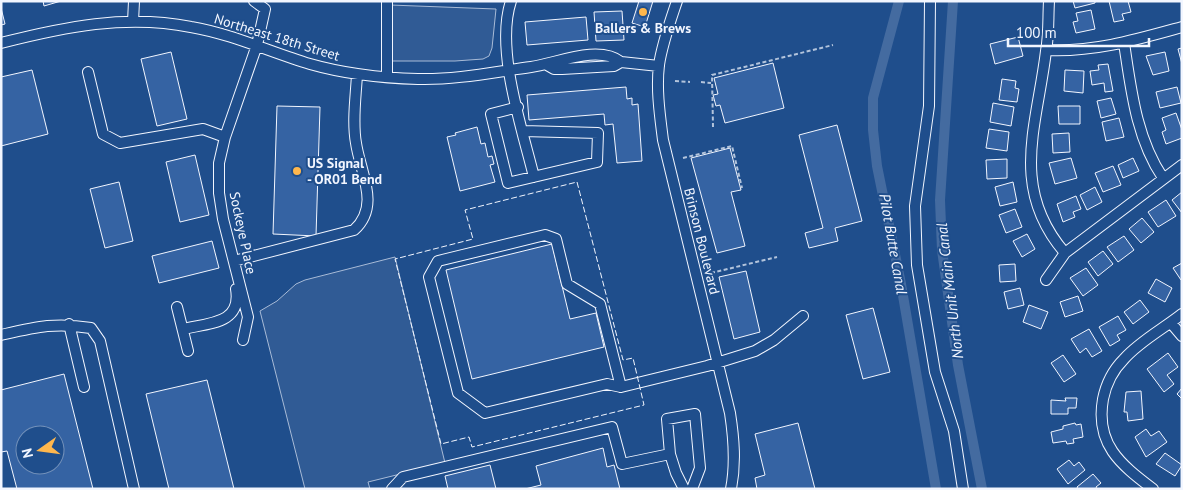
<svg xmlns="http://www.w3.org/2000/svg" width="1183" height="490" font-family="'PT Sans',sans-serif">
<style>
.built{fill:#305b95;stroke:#a8bbd7}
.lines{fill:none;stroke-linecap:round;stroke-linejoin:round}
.canal{stroke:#446ba0;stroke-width:10}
.building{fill:#3563a3;stroke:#f2f6ff;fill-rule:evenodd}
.minor-casing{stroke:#f2f6ff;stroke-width:12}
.path{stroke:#b3c4dc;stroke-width:2;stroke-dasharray:4 2.5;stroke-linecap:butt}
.minor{stroke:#1f4e8c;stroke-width:10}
.fence{stroke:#f2f6ff;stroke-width:1;stroke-dasharray:6 2.5;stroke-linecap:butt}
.poi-dot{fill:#ffb74d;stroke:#1f4e8c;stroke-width:2}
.labels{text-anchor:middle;stroke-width:4;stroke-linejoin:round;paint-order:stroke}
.poi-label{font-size:14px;font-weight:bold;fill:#f2f6ff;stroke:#1f4e8c}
.street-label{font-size:14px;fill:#f2f6ff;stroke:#1f4e8c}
.water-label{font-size:15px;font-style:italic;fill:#f2f6ff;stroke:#1f4e8c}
</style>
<rect width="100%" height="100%" fill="#1f4e8c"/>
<!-- built -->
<path class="built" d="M390,5L496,9L492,48L489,56L483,59L455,61H390Z
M395,257L445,463L368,482L370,489H305L260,311L277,301L296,284L305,280Z"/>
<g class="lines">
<!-- canal -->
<path class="canal" d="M899,1L873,98V130L877,166L901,284L936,489
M953,1L940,200L942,250L958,365L982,489"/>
</g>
<!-- building -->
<path class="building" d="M43,1H61L44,6Z
M639,1H653L645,27L632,23Z
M1073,1H1095V3L1075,8Z
M1109,1H1128L1131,12L1122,14L1124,20L1114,22Z
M1,8L5,24L1,25Z
M1091,10L1095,29L1076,33L1073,22L1078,21L1076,13Z
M622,11L624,40L596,41L594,12Z
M586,17L588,40L527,45L525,22Z
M1018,37L1023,56L995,64L990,44Z
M1182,48V64L1178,49Z
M171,52L187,119L157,126L141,59Z
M1165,52L1169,71L1153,75L1146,56Z
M773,63L784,108L725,123L720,105L716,106L713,95L718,94L714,78Z
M1108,64L1113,91L1105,92L1104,83L1092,85L1090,71L1099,70L1098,65Z
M32,70L48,134L1,146V77Z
M1065,70L1084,71L1083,93L1064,91Z
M1002,79L1016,81L1015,88L1019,89L1017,102L999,100Z
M626,87L627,99L632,98V105L638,104L642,161L617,163L613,124L605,125L604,114L529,120L527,95Z
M1177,87L1181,103L1160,108L1156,92Z
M1111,98L1116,114L1101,118L1097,101Z
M993,103L1014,107L1011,126L990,122Z
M277,106L320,107L316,236L273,234Z
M1058,106H1080V124H1059Z
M1176,113L1182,130V138L1166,144L1162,132L1166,130L1162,118Z
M1119,118L1124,137L1106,141L1102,122Z
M837,125L862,221L835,228L838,241L809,248L805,233L823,228L799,135Z
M477,127L481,144L485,143L488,157L492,156L494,164L490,165L495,182L460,191L447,137L456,135L455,133Z
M989,129L1009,132L1007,151L986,148Z
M1069,133L1070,152L1053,153L1052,134Z
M730,148L741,190L731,192L745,246L717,253L691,158Z
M195,155L209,215L180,222L166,162Z
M1071,158L1077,178L1055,184L1049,163Z
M1133,158L1139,171L1123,178L1118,165Z
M1007,159V178L987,179L986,160Z
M1113,166L1121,185L1103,192L1095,173Z
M119,182L133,241L105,248L90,189Z
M1013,182L1017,202L1000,206L995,187Z
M1095,187L1102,202L1087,210L1080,195Z
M1182,192V213L1172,200Z
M1076,196L1081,209L1073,212L1075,217L1063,222L1057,204Z
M1166,200L1176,216L1158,227L1148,212Z
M1015,209L1022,227L1006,233L999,215Z
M1142,218L1154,232L1141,243L1129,229Z
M1027,234L1035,249L1022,257L1013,241Z
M1124,236L1134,250L1118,262L1107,247Z
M212,241L219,268L159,283L152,256Z
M552,244L570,319L596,313L604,347L472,379L446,270Z
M1103,251L1113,264L1098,276L1088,262Z
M1182,263V280H1181L1173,268Z
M1015,264L1016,281L1000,282L999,265Z
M1086,268L1098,285L1083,296L1070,278Z
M746,271L760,332L734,339L719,277Z
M1156,279L1172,288L1165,302L1148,293Z
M1020,288L1024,305L1008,309L1004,292Z
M1078,296L1083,311L1065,317L1060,302Z
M1140,300L1149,312L1133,324L1124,312Z
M1029,305L1048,312L1041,329L1023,322Z
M873,308L890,372L863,379L846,315Z
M1118,316L1126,330L1117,335L1120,340L1110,346L1099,327Z
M1089,329L1102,351L1092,357L1086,348L1080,353L1071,339Z
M1168,353L1178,367L1167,375L1174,384L1164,392L1147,369Z
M1063,355L1076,374L1064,382L1051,363Z
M64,374L93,489H17L7,451L1,452V390ZM25,435H55V465H25Z
M207,380L234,489H169L146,394Z
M1182,388V399L1177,394Z
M1141,391L1143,419L1128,421L1127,412H1124L1126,392Z
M1065,398H1077L1076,408H1068V414H1051V400L1066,401Z
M798,423L815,489H757L755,478L765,475L755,434Z
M1075,423L1076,425L1081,424L1083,437L1073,439L1074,443L1067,444L1066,441L1053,443L1051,432L1063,429V426Z
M1146,429L1151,436L1159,431L1167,442L1146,457L1135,437Z
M603,448L607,467L614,465L620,489H525L541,485L536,466Z
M1165,453L1182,465L1175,476L1156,464Z
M1069,460L1074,466L1079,462L1085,470L1068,484L1057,469Z
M490,465L496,489H448L445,476Z
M1093,474L1101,483L1096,487L1097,489H1078L1077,487Z"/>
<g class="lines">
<defs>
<path id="minor" d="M511,1C495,49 522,128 534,177
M677,1C670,22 662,44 659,65C656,90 660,116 663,140L730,413C734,439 736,463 731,489
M930,1L929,106L915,206L917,265L935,372L954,431L963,489
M1049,1C1048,18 1049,35 1046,51C1037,126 1009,188 1065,253
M133,22L134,1
M1,43C64,27 126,14 191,27C232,34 270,52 310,64C345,74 382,78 418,79C456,80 494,72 531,67C555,64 598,44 621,62
M1124,43C1131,89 1136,138 1163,178
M1047,50C1095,52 1135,40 1182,27
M547,65L554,69H562L614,66L621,62L659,66
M88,72L103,134L120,143L203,129L225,137
M387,77V1
M518,107L491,114L508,183L597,162L598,133L523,131
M234,261L354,230C381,206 360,172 356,143C352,121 356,96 357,74
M1046,280L1065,253L1182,165
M177,307L188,351
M1171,323L1182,336
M69,324L84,387
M183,329C209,323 242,324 236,289
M1,335C36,327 55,322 91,328L100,341L134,489
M243,340L248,317L223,219L219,193V163L225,137L257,45L265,9L254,1
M621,387L600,304L567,284L556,239L545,235L438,261L429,277L458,393L485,413L607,384L621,387L707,366L755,351L774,340L803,316
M670,454L676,473L684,489
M392,489L403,477L612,427L622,464L670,454L667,419L695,414L700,468L692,489
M1153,489C1120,464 1095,444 1103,399C1106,384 1113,370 1124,359C1140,341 1163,329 1182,314"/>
</defs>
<!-- minor casing -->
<use href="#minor" class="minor-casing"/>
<!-- path -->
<path class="path" d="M675,81L690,82
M701,82L711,83
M713,127L712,75L833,45
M683,158L732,146L742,188
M711,273L777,257"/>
<!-- minor -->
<use href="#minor" class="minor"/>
<!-- fence -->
<path class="fence" d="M577,182L623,360L633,358L644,405L472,447L469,437L441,444L395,259L473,239L465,210Z"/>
</g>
<!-- markers -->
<g class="poi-dot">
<circle cx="643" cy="12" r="5"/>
<circle cx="297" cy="171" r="5"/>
</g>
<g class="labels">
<!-- poi labels -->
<g class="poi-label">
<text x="643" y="33">Ballers &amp; Brews</text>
<text x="307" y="168" text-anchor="start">US Signal<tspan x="307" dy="16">- OR01 Bend</tspan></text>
</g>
<!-- street labels -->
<g class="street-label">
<text transform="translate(277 37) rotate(17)" y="5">Northeast 18th Street</text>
<text transform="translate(243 233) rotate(78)" y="5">Sockeye Place</text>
<text transform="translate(702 241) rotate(76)" y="5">Brinson Boulevard</text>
</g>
<!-- water labels -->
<g class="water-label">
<text transform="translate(893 244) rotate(80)" y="5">Pilot Butte Canal</text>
<text transform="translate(950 291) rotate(-97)" y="5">North Unit Main Canal</text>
</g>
</g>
<!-- border -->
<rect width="1183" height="490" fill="none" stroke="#f2f6ff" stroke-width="5"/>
<!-- north arrow -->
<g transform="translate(40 450) rotate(256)"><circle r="24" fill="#1f4e8c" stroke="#7391ba"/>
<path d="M0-4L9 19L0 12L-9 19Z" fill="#ffb74d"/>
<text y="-8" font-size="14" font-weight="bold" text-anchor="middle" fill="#f2f6ff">N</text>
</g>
<!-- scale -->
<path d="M1008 38v8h141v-8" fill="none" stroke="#f2f6ff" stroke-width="2.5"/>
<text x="1016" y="38" font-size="15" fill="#f2f6ff" stroke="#1f4e8c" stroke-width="4" paint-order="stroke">100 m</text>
</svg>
